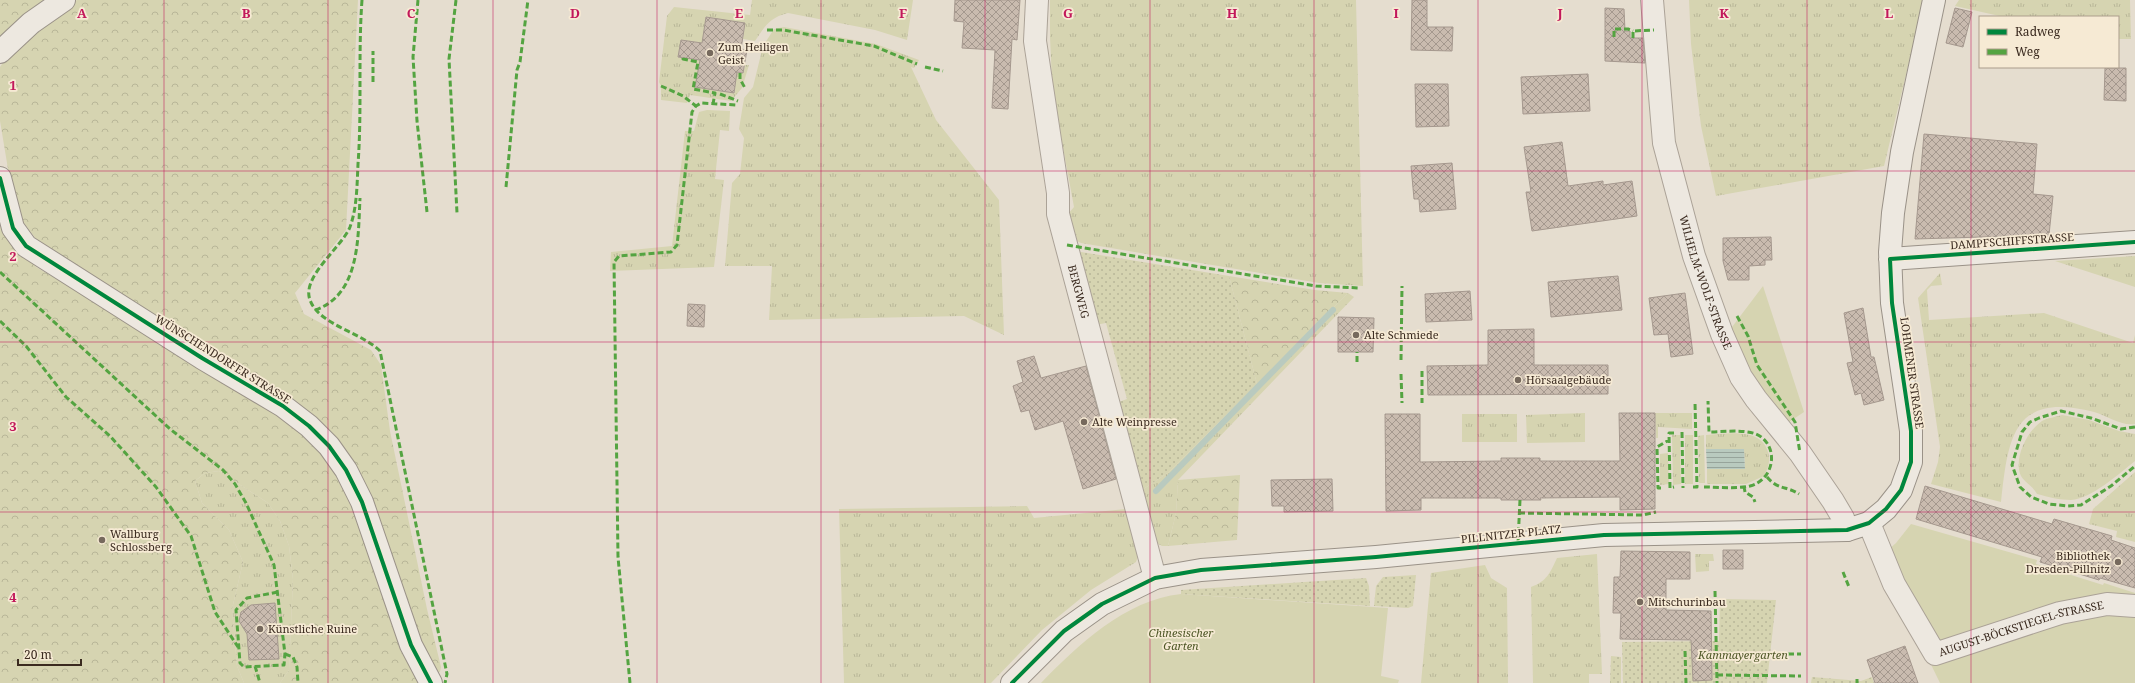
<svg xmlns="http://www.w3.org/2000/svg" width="2135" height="683" font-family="'Noto Serif',serif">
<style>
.grass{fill:url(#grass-tufts)}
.forest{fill:url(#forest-crowns)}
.park{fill:#d6d4b1}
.garden{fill:url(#garden-dots)}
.water{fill:url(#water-rules)}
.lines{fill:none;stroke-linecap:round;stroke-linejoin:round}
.stream{stroke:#b9cabf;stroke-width:6}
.building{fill:url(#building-cross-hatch);stroke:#a5988e}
.street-casing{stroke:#aba297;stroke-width:24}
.secondary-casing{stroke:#9a9288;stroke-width:24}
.street{stroke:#ede8e0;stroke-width:22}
.secondary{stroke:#ede8e0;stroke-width:22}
.quiet{stroke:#54a441;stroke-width:3;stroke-dasharray:6 3;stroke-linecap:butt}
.cycleway-casing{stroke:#f6ead4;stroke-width:6}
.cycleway{stroke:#00873e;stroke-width:4}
.grid{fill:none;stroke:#c2185b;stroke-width:1;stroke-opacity:0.55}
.poi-dot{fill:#76695d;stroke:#f6ead4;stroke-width:1.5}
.labels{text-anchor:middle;stroke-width:3.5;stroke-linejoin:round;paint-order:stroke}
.poi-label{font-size:11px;fill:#3a2a1f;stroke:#f6ead4;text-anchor:start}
.street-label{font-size:11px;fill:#3a2a1f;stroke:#f6ead4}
.park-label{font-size:11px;font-style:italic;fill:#4d5625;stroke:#f6ead4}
.grid-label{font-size:13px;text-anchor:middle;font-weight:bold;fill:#c2185b;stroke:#f6ead4;stroke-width:3.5;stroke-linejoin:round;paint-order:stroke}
</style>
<defs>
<pattern id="grass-tufts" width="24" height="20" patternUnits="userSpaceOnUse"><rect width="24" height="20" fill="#d6d4b1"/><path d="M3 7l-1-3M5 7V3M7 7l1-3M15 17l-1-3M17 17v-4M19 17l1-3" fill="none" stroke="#b8b698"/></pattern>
<pattern id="forest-crowns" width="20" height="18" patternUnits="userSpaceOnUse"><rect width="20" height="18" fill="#d6d4b1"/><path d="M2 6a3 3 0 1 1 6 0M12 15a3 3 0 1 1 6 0" fill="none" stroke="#b8b698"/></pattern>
<pattern id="garden-dots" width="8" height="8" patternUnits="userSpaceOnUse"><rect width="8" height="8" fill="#d6d4b1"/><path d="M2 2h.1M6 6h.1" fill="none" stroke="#b8b698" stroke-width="1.8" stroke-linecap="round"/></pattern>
<pattern id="water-rules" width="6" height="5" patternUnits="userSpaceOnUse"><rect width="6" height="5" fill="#b9cabf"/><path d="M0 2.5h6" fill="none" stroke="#97a49b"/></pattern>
<pattern id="building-cross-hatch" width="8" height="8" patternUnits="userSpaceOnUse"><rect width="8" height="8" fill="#c9bbaf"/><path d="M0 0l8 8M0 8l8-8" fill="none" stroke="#a4988e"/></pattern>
</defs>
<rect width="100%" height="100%" fill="#e5ddcf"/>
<!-- grass -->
<path class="grass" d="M752,0H913L907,40L875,30L788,13C769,18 766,25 755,41L743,39L745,23L706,17L702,43L681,40L678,57L700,60L695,87L734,93L737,72L743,73L745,65H749L742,88L731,101L690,95L687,103L661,100V86L659,82L667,16L674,7L750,15Z
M1050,0H1356L1363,286L1319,283L1081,243L1073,239L1068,214L1074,207L1059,126H1054L1050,37Z
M1689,0H1924L1884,166L1716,196L1701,126L1691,44Z
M1959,0H2130L2131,39H2118V17H2004L1955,6Z
M784,27L876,44L919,60L914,68L911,67L936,120L999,200L1004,335L964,316L769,320L772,266H725L732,183L740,174L744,138L739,129L744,98L753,87L763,46L774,29Z
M707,110L730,111L729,131L720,130L715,179L724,180L714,267L610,271L611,252L672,246L685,131H694L699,112Z
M2135,256V287L2055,261Z
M1940,273L1942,285L1931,286L1927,290L1929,320L2044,313L2133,343L2135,335V424C2120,426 2108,416 2094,412C2013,391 2008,438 2001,502L1931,484L1938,462L1940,447L1918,298Z
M1348,293L1354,297L1178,480L1176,513L1168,546H1162L1153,541L1139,492L1169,472Z
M1585,413V442L1527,443L1526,415Z
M1655,413H1692V429L1658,427V438H1656Z
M1462,414H1517V442H1462Z
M2062,415L2089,420L2119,431L2135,434V461C2120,473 2091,499 2071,500C2060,500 2048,497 2037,494C2033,486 2026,484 2021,476C2013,459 2027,431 2042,421C2047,418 2056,417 2062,415Z
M1672,435H1680L1681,484L1673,485Z
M1685,435H1693V484H1685Z
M1704,435L1705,483H1699L1698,436Z
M1706,435C1726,434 1761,427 1768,452C1771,461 1768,468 1764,476L1746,484H1707V469H1745L1744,449H1706Z
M1668,453L1669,484L1660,485V454Z
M219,471L268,503L280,521L289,546L293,579L289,670L280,683H244L237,666L232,609L243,562L229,530L202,503L195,481L205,473Z
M2135,472V542L2116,537L2117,531L2089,524L2093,509Z
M1027,506L1034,518L1126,509L1139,553L1136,562L1091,590L1042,630L991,683H844L839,509Z
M1597,554L1602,674H1589V683H1533L1531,587C1547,581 1550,573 1557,558Z
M1695,554H1713L1714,561H1709V571L1696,572Z
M1485,565L1491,578L1507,588L1508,683H1421L1431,573Z"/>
<!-- forest -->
<path class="forest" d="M0,0H46L0,37Z
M77,0H358L346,230L295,293L304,314L371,350L381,365L390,431L427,609L441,667L440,672L436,673L432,670L353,469L39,243L15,211L0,121V67L9,54L24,37Z
M0,222L11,241L36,267L146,330L187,362L270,406L308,434L347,489L421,683H280L289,670L293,579L289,546L280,521L268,503L219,471L205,473L195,481L202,503L229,530L243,562L232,609L237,666L244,683H0Z
M1229,276L1315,290L1348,293L1257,384Z
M1240,475L1237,540L1168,546L1176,513L1178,480Z"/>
<!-- park -->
<path class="park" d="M1763,286L1804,412L1786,424L1758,390L1729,331Z
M1911,524L2037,560L2036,564L2103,585L2104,583L2135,593V683H1940L1879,558L1896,543Z
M1181,594L1388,608L1381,676L1399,680L1398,683H1041C1078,645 1125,600 1181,594Z"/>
<!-- garden -->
<path class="garden" d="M1081,252L1229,276L1257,384L1169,472L1139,492L1116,403L1127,399L1106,323L1095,325L1076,254Z
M1416,575L1413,606L1408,608L1374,606L1376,586L1383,577Z
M1366,578L1369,586L1370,606L1181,594V590Z
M1720,599L1776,600L1767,683H1623L1622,642L1719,641Z
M1611,656L1621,657V683H1610Z
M1812,677L1861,681L1872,677L1874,683H1811Z"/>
<!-- water -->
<path class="water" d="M1706,449H1744L1745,469H1707Z"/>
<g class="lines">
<!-- stream -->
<path class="stream" d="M1156,491L1333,310"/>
</g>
<!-- building -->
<path class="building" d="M955,0H1020L1017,40L1012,39L1008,109L992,108L995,50L962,48L964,22L954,21Z
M1412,0H1427V27H1453L1452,51L1411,50Z
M1605,8L1624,9L1625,31H1630V38H1643L1645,63L1605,61Z
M1955,8L1972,12L1963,47L1946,43Z
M706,17L745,23L741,49L747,50L743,73L737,72L734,93L695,87L700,60L678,57L681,40L702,43Z
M2105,68H2126V101L2104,100Z
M1588,74L1590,111L1523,114L1521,77Z
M1415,84H1448L1449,126L1416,127Z
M1924,134L2037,144L2033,194L2053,196L2049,235L1915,239Z
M1562,142L1568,186L1603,181V185L1632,181L1637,216L1532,231L1526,192H1531L1524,147Z
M1452,163L1456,209L1420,212L1419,199H1414L1411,166Z
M1771,237L1772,260H1765V265L1749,266V280H1728L1723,261V238Z
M1618,276L1622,310L1551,317L1548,282Z
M1470,291L1472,320L1426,322L1425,294Z
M1685,293L1693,354L1671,357L1668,334L1654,335L1649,298Z
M688,304L705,305L704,327L687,326Z
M1863,308L1871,357H1874L1884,400L1864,405L1861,393L1855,395L1847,363L1853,362L1844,313Z
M1338,317L1374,318L1373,352H1338Z
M1534,329V365H1608V394L1428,395L1427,366L1488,365V330Z
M1034,356L1041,378L1086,366L1116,479L1083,489L1063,421L1035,430L1029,410L1021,412L1013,386L1023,382L1017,361Z
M1619,413H1655V509L1620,510V497L1540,498L1541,500H1501V498H1421V510L1386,511L1385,414H1420V462L1501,461V458H1540V461H1620Z
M1332,479L1333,511L1284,512V506H1272L1271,480Z
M1925,486L2052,524L2054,519L2112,536L2111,540L2135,548V588L2100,578L2099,580L2040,562L2042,557L1916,519Z
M1723,550H1743V569H1723Z
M1621,551L1690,552V579H1666V610L1711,611L1712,680L1693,681L1691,640L1620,639L1621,613H1613L1614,577H1620Z
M275,603L279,659L249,660L247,634L239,621L241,612L251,605Z
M1905,646L1918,683H1875L1867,660Z"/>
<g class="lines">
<defs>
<g id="street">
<path id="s1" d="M1037,0L1035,41L1058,193V214L1155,578"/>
<path id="s2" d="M1652,0L1664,143L1694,256L1722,334L1741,377L1756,399L1800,453L1833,501L1843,518L1847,530"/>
<path id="s3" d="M1869,523L1894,584L1935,654L2060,613L2107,604L2135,606"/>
</g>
<path id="secondary" d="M0,52L31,23L64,0
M0,178L13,228L26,246L202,358L283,406L309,426L329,446L346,470L362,502L411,645L431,683
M1890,259L2135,242
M1012,683L1064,631L1102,604L1155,578L1201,570L1376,557L1604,535L1847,530L1869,523L1886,509L1901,490L1911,462V431L1892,303L1890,252L1893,213L1902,152L1934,0"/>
</defs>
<!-- street casing -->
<use href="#street" class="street-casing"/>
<!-- secondary casing -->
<use href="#secondary" class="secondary-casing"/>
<!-- street -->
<use href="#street" class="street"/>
<!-- secondary -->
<use href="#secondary" class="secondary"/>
<!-- quiet -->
<path class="quiet" d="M362,0C358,55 362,110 358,164C357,185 357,208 350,227C342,247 301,277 310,300C319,325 361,332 380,351L447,674L445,683
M418,0L413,57L417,121L427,212
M456,0L449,59L457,213
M767,30H783L874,46L917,64
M1614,37V29H1628L1633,31
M1633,38V31L1654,30
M683,58V59L698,62L693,89L715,93L713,104
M925,67L943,71
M740,73V79L745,88
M373,82V51
M661,86L683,96L696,106
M720,94L738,101
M506,187L517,70L520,62L528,0
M1067,245L1316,286L1360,288
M0,272L170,429L223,470L235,484L246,503L274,565L285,654L284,665L244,667L240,663L236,610L247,598L278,592
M315,310C360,295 358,238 360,198
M1737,316L1748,336L1757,365L1795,422L1800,453
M0,321L26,346L66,397L110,436L156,487L191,536L215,612L238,647
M1401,360L1402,286
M1357,362V352
M1422,371V403
M1401,374L1402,403
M2135,427L2121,429L2091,418L2061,411L2039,418L2030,422L2022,432L2012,465L2020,487L2031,497L2049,504L2068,506L2081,505L2111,486L2135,466
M1682,432L1683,488
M1674,433H1669L1670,488L1674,487
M1767,477C1778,490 1787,486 1799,494
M1744,486L1745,492L1753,497L1755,502
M1693,487H1697L1695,402
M1704,487C1719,487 1736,489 1750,486C1776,479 1779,444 1756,434C1742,429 1723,432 1709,432L1708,401
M1661,488H1658L1657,447L1669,440
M1519,513L1643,515L1656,512
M1518,542L1520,500
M1843,572L1849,587
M1715,591L1717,683
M1685,651L1686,683
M1726,653L1760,654
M285,654L293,657L297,667L298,683
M1770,654H1801
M255,666L260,683
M1717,675L1801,676
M630,683L618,557L614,262L619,256L671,252L677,245L692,112L696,106L701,103L736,105
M1857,683V679"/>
<defs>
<path id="cycleway" d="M0,178L13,228L26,246L202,358L283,406L309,426L329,446L346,470L362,502L411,645L431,683
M1012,683L1064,631L1102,604L1155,578L1201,570L1376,557L1604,535L1847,530L1869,523L1886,509L1901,490L1911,462V431L1892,303L1890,259L2135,242"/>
</defs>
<!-- cycleway casing -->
<use href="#cycleway" class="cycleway-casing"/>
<!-- cycleway -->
<use href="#cycleway" class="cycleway"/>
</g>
<!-- grid -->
<path class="grid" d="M164,0V683M328,0V683M493,0V683M657,0V683M821,0V683M985,0V683M1150,0V683M1314,0V683M1478,0V683M1642,0V683M1807,0V683M1971,0V683M0,171H2135M0,342H2135M0,512H2135"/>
<!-- markers -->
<g class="poi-dot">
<circle cx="710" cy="53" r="4"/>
<circle cx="1356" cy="335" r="4"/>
<circle cx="1518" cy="380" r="4"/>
<circle cx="1084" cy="422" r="4"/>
<circle cx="102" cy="540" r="4"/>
<circle cx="2118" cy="562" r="4"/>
<circle cx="1640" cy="602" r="4"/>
<circle cx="260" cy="629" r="4"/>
</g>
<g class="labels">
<!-- poi labels -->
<g class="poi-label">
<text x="718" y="51">Zum Heiligen<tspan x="718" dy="13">Geist</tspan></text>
<text x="1364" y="339">Alte Schmiede</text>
<text x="1526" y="384">Hörsaalgebäude</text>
<text x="1092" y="426">Alte Weinpresse</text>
<text x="110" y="538">Wallburg<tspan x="110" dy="13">Schlossberg</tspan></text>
<text x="2110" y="560" text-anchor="end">Bibliothek<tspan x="2110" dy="13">Dresden-Pillnitz</tspan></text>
<text x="1648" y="606">Mitschurinbau</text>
<text x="268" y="633">Künstliche Ruine</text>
</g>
<!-- street labels -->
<g class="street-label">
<text transform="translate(2012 241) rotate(-4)" y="4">DAMPFSCHIFFSTRASSE</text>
<text dy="4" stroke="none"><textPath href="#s2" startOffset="289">WILHELM-WOLF-STRASSE</textPath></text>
<text dy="4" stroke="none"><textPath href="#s1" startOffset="296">BERGWEG</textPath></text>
<text transform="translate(223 359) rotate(32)" y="4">WÜNSCHENDORFER STRASSE</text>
<text transform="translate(1912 373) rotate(82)" y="4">LOHMENER STRASSE</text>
<text transform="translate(1511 534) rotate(-6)" y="4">PILLNITZER PLATZ</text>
<text dy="4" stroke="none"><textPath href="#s3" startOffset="237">AUGUST-BÖCKSTIEGEL-STRASSE</textPath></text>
</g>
<!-- park labels -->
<g class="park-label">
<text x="1181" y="637">Chinesischer<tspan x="1181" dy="13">Garten</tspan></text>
<text x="1743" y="659">Kammayergarten</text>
</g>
</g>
<g class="grid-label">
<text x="82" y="18">A</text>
<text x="246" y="18">B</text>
<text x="411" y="18">C</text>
<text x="575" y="18">D</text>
<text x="739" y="18">E</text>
<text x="903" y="18">F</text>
<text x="1068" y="18">G</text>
<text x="1232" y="18">H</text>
<text x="1396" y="18">I</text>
<text x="1560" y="18">J</text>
<text x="1724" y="18">K</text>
<text x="1889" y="18">L</text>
<text x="13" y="90">1</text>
<text x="13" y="261">2</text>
<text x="13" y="431">3</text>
<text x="13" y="602">4</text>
</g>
<!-- legend -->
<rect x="1979" y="16" width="140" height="52" fill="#f6ead4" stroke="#ab9d8c"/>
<rect x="1987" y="29" width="20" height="6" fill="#00873e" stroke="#ab9d8c"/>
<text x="2015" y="36" font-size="12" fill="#3a2a1f">Radweg</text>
<rect x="1987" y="49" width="20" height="6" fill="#54a441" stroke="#ab9d8c"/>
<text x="2015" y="56" font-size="12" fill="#3a2a1f">Weg</text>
<!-- scale -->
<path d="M18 659v6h63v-6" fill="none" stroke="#3a2a1f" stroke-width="2"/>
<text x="24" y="659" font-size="12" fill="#3a2a1f" stroke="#f6ead4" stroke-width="3" paint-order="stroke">20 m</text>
</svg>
